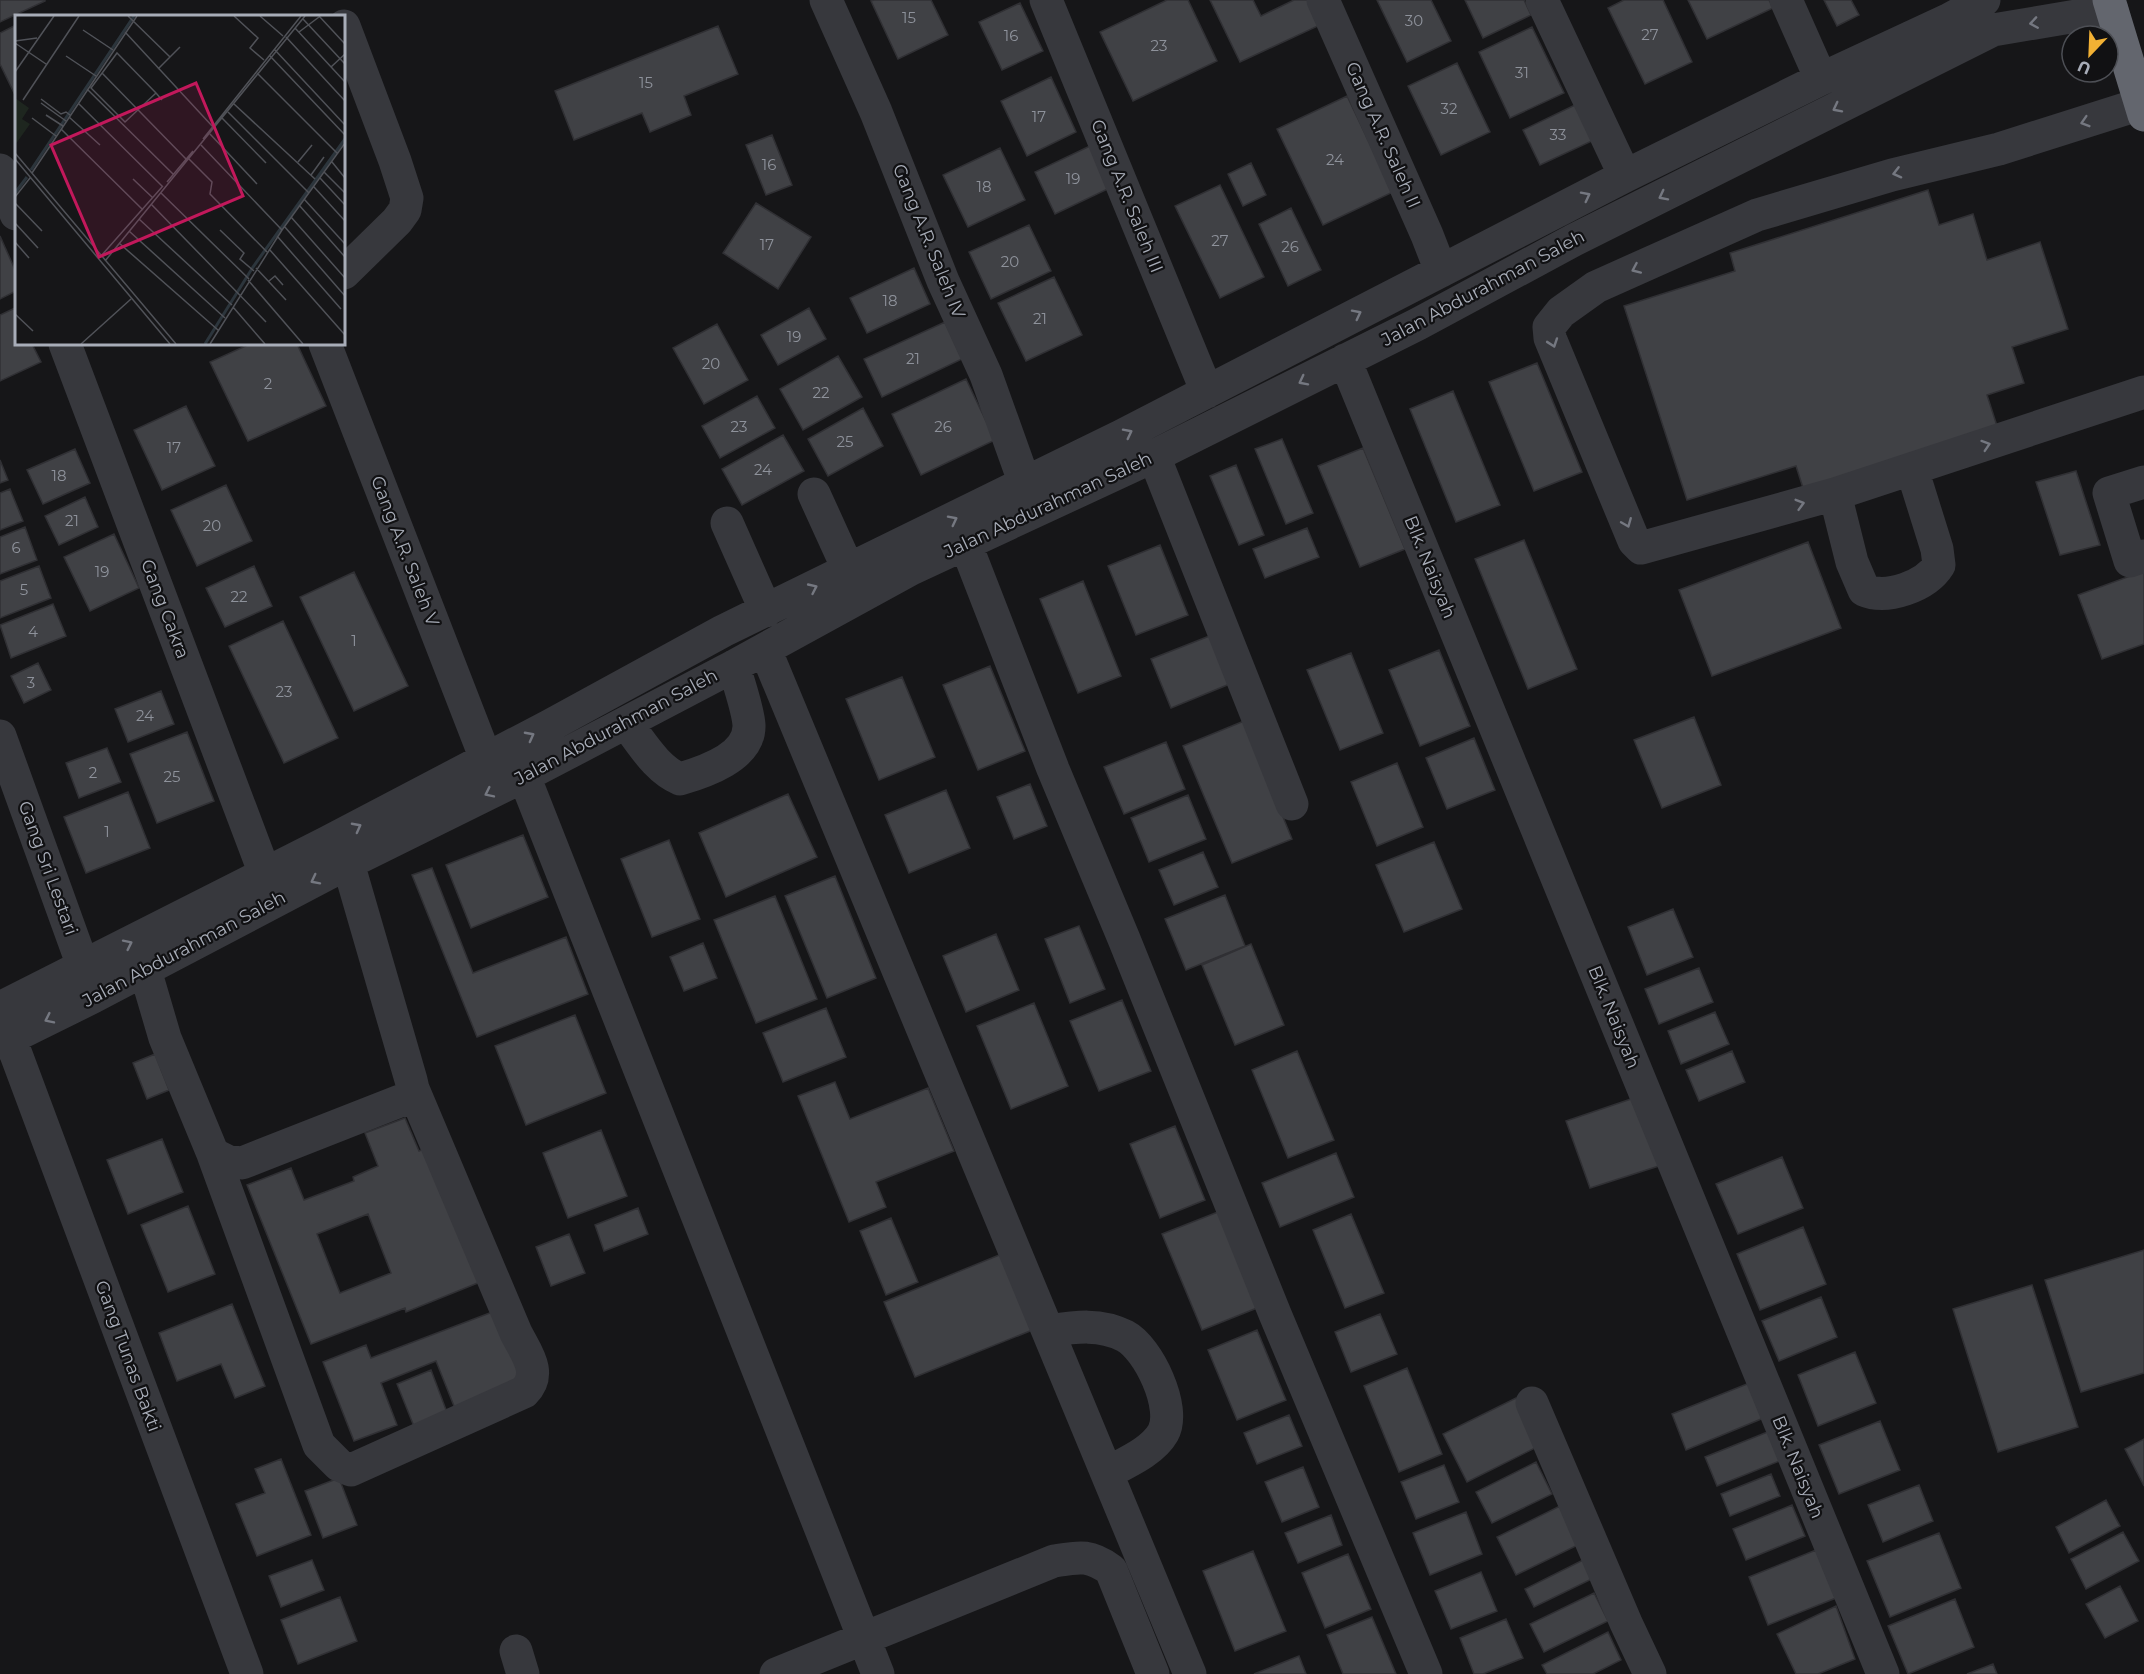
<svg xmlns="http://www.w3.org/2000/svg" width="2144" height="1674" font-family="Montserrat,sans-serif">
<style>
.building{fill:#404145;stroke:#303034;stroke-width:1.5;fill-rule:evenodd}
.lines{fill:none;stroke-linecap:round;stroke-linejoin:round}
.minor{stroke:#37383d;stroke-width:33}
.highway{stroke:#63666e;stroke-width:33}
.oneway{stroke:#757881}
.labels{text-anchor:middle;stroke-width:4.5;stroke-linejoin:round;paint-order:stroke}
.number-label{font-size:15px;fill:#8e929b}
.street-label{font-size:18px;fill:#a8adb8;stroke:#111113}
.inset-river{fill:none;stroke:#2c353c;stroke-width:3}
.inset-road{fill:none;stroke:#505258;stroke-width:1.5}
.view{fill:#c2185b;fill-opacity:0.15;stroke:#c2185b;stroke-width:3}
.inset-edge{fill:none;stroke:#a8adb8;stroke-width:3}
</style>
<rect width="100%" height="100%" fill="#161618"/>
<!-- building -->
<path class="building" d="M0,0H45V1L0,22Z
M874,0H931L948,35L898,59L871,1Z
M1167,0H1188L1217,61L1133,101L1100,32Z
M1210,0H1253L1261,16L1294,0H1308L1320,25L1240,62Z
M1377,0H1431L1451,41L1407,62Z
M1465,0H1524L1531,15L1483,38Z
M1624,0H1663L1692,62L1645,84L1608,8Z
M1688,0H1769L1773,8L1707,39Z
M1824,0H1851L1859,15L1837,26Z
M1020,3L1043,51L1002,70L979,22Z
M16,25V97L0,64V33Z
M718,26L738,74L684,96L691,115L650,132L642,113L574,140L555,91Z
M1532,27L1564,93L1510,118L1479,52Z
M1457,63L1490,132L1441,155L1408,86Z
M1051,77L1076,132L1027,156L1001,101Z
M1347,96L1393,192L1323,225L1277,129Z
M1577,104L1594,140L1540,165L1523,130Z
M772,135L792,185L766,195L746,145Z
M1092,145L1112,187L1055,214L1035,172Z
M1000,148L1025,200L968,227L943,175Z
M1251,163L1266,195L1243,206L1228,174Z
M1220,185L1264,277L1220,298L1175,206Z
M1928,190L1939,225L1973,214L1987,260L2040,242L2068,329L2012,347L2024,383L1987,395L1998,429L1804,491L1796,466L1687,500L1624,306L1735,271L1730,253Z
M756,203L811,237L778,289L723,253Z
M1291,208L1321,270L1288,286L1259,224Z
M1029,225L1051,271L991,299L969,252Z
M0,236L16,272V291L0,299Z
M914,268L930,304L867,333L850,298Z
M1054,277L1082,335L1026,361L998,303Z
M15,308L16,344H32L41,362L0,381V315Z
M809,308L826,339L778,365L761,335Z
M945,322L962,359L882,397L864,359Z
M717,324L748,380L704,404L673,348Z
M250,344H297L326,406L248,441L210,362Z
M838,356L862,397L803,430L780,389Z
M1537,363L1582,472L1534,491L1489,382Z
M966,379L995,440L921,475L892,414Z
M1453,391L1500,505L1456,522L1410,409Z
M757,396L775,428L720,458L702,426Z
M186,406L215,466L162,490L134,430Z
M863,408L883,446L828,476L808,439Z
M783,435L804,471L742,505L722,469Z
M1282,439L1313,513L1286,524L1255,449Z
M1363,448L1405,549L1360,567L1318,466Z
M75,449L90,483L43,504L27,470Z
M0,460L8,480L0,483Z
M1236,465L1264,535L1239,545L1210,476Z
M2076,471L2100,545L2060,555L2036,482Z
M226,485L252,541L197,566L171,510Z
M10,489L23,521L0,530V493Z
M85,497L98,527L59,545L45,516Z
M25,527L37,560L0,574V537Z
M1307,528L1319,557L1265,578L1253,549Z
M114,534L139,588L90,611L64,557Z
M1524,540L1577,669L1528,689L1475,559Z
M1808,542L1841,628L1712,676L1679,590Z
M1160,545L1188,615L1136,635L1108,566Z
M39,566L51,598L0,618V581Z
M254,566L272,606L225,627L206,588Z
M2144,571V644L2102,659L2078,595Z
M354,572L408,686L354,711L300,597Z
M1083,581L1121,676L1078,693L1040,599Z
M53,604L66,636L11,658L0,625Z
M283,621L338,738L284,763L229,646Z
M1217,633L1237,681L1171,708L1151,659Z
M1439,650L1470,726L1420,746L1389,670Z
M1351,653L1383,733L1340,750L1307,670Z
M38,663L51,690L24,703L11,676Z
M990,666L1025,751L978,770L943,685Z
M902,677L935,757L879,780L846,699Z
M161,691L174,724L128,742L115,709Z
M1694,717L1721,785L1662,808L1634,740Z
M1244,721L1292,839L1232,863L1183,746Z
M187,732L214,801L157,823L130,754Z
M1474,738L1495,790L1447,809L1426,758Z
M1166,742L1185,789L1124,814L1104,767Z
M107,748L121,782L79,798L66,763Z
M1397,763L1423,827L1377,846L1351,782Z
M1030,784L1047,826L1014,839L997,797Z
M946,790L970,848L909,873L885,815Z
M128,792L150,848L86,873L64,817Z
M788,794L817,857L726,897L699,833Z
M1188,795L1206,839L1149,862L1131,818Z
M523,835L548,897L471,928L446,865Z
M669,840L700,919L652,937L621,859Z
M1434,842L1462,909L1404,932L1376,865Z
M1203,852L1218,887L1174,905L1159,870Z
M432,868L473,973L566,937L588,994L477,1037L412,875Z
M835,876L876,978L827,998L785,896Z
M1225,895L1245,946L1186,970L1165,919Z
M775,896L817,999L756,1023L714,920Z
M1673,909L1693,957L1647,975L1628,927Z
M1079,926L1105,989L1070,1003L1045,939Z
M996,934L1019,990L966,1012L943,956Z
M703,943L717,978L684,991L670,957Z
M1251,944L1284,1025L1235,1045L1202,965Z
M1699,968L1713,1002L1659,1024L1645,989Z
M1122,1000L1151,1071L1099,1091L1070,1021Z
M1034,1003L1068,1086L1011,1109L977,1026Z
M826,1008L846,1057L783,1082L763,1033Z
M1715,1012L1729,1044L1681,1064L1668,1031Z
M575,1015L606,1093L526,1125L495,1046Z
M1297,1051L1334,1140L1288,1158L1252,1070Z
M1732,1051L1745,1082L1699,1101L1686,1070Z
M155,1054L169,1090L147,1099L133,1063Z
M835,1082L850,1119L928,1088L954,1151L876,1182L886,1207L849,1222L798,1096Z
M1634,1098L1662,1165L1590,1188L1566,1121Z
M405,1118L419,1151L442,1142L495,1276L406,1312L405,1308L311,1344L247,1185L291,1168L304,1200L354,1181L353,1177L378,1166L365,1133ZM368,1214L391,1273L340,1293L317,1234Z
M1175,1126L1205,1200L1160,1218L1130,1144Z
M601,1130L627,1196L568,1218L543,1153Z
M162,1139L183,1192L128,1214L107,1160Z
M1336,1153L1354,1197L1280,1227L1262,1183Z
M1782,1157L1803,1208L1738,1234L1716,1184Z
M188,1206L215,1274L168,1292L141,1225Z
M638,1208L648,1234L604,1251L595,1225Z
M1228,1208L1267,1304L1202,1330L1162,1234Z
M1351,1214L1384,1293L1345,1308L1313,1230Z
M891,1218L918,1282L886,1295L860,1231Z
M1803,1227L1826,1284L1760,1310L1737,1254Z
M569,1234L585,1273L551,1286L536,1247Z
M2144,1250V1373L2081,1392L2045,1280Z
M1009,1251L1040,1327L915,1377L884,1302Z
M2032,1285L2078,1427L1998,1452L1953,1309Z
M1821,1297L1837,1337L1779,1361L1762,1321Z
M232,1304L265,1386L235,1398L221,1364L177,1381L159,1333Z
M495,1311L525,1384L456,1411L436,1361L381,1383L397,1425L354,1441L323,1362L366,1345L371,1358Z
M1380,1314L1397,1354L1351,1372L1335,1332Z
M1257,1330L1286,1400L1237,1420L1208,1350Z
M1855,1352L1876,1403L1818,1426L1798,1375Z
M1407,1368L1442,1454L1399,1472L1364,1386Z
M431,1370L448,1415L415,1429L397,1384Z
M1752,1382L1766,1417L1686,1450L1672,1414Z
M1516,1398L1539,1446L1467,1482L1443,1434Z
M1289,1415L1302,1446L1257,1464L1244,1433Z
M1880,1421L1900,1470L1839,1494L1819,1445Z
M1775,1429L1787,1458L1717,1486L1705,1457Z
M2144,1439V1486L2125,1449Z
M281,1459L311,1535L257,1556L236,1504L265,1493L255,1469Z
M1536,1462L1552,1494L1492,1523L1476,1492Z
M1444,1465L1459,1502L1416,1519L1401,1482Z
M1303,1467L1319,1507L1282,1522L1265,1482Z
M1771,1474L1780,1496L1730,1516L1721,1494Z
M339,1478L357,1525L323,1538L305,1491Z
M1919,1485L1933,1521L1883,1542L1868,1505Z
M2106,1500L2120,1526L2069,1553L2056,1527Z
M1792,1505L1805,1536L1746,1560L1733,1529Z
M1560,1506L1580,1544L1516,1575L1497,1537Z
M1466,1512L1482,1554L1430,1575L1413,1533Z
M1331,1515L1342,1545L1298,1563L1285,1533Z
M2123,1532L2139,1561L2086,1589L2071,1559Z
M1939,1533L1961,1588L1890,1617L1867,1561Z
M1816,1550L1836,1598L1768,1625L1749,1577Z
M1253,1551L1286,1631L1235,1651L1203,1571Z
M1348,1554L1371,1609L1325,1628L1302,1573Z
M1589,1557L1598,1576L1534,1607L1525,1589Z
M312,1560L324,1590L281,1607L269,1576Z
M1481,1572L1497,1611L1451,1629L1435,1591Z
M2120,1586L2138,1621L2105,1638L2086,1604Z
M1594,1593L1608,1621L1544,1652L1530,1624Z
M340,1597L357,1641L298,1664L281,1620Z
M1955,1599L1974,1647L1908,1674L1888,1626Z
M1836,1606L1855,1659L1818,1674H1796L1777,1634Z
M1372,1617L1396,1674H1343L1327,1635Z
M1506,1619L1523,1658L1483,1674H1474L1460,1638Z
M1608,1632L1621,1660L1593,1674H1547L1542,1665Z
M1299,1656L1306,1674H1254Z
M1993,1664L1997,1674H1967Z"/>
<g class="lines">
<!-- minor -->
<path class="minor" d="M826,0L876,112L943,281L986,375L1025,484
M1046,0L1207,392
M1323,0L1427,235L1441,271
M1542,0L1625,176
M1786,0L1821,79
M344,26L395,161L407,198L405,210L397,221L344,273
M2141,104L1999,149L1892,175L1757,215L1596,287L1561,312L1549,327L1550,338L1634,541L1641,548L1835,494L2144,392
M0,170L16,214
M65,344L265,874
M325,344L486,759
M1345,360L1883,1674
M1154,456L1292,804
M2144,482L2109,493L2130,561L2144,556
M814,494L849,571
M1835,494L1852,562L1864,590C1887,600 1926,586 1939,565L1937,549L1912,469
M727,523L766,611
M966,545L1053,769L1124,939L1275,1314L1426,1674
M765,649L1190,1674
M626,723C642,743 656,769 680,779C704,772 750,757 749,725C748,709 738,682 734,666
M0,736L83,966
M524,776L878,1674
M145,970L165,1038L213,1154L227,1161L242,1163L410,1097L413,1089L411,1080L348,863
M0,1008L328,842L549,726L723,631L1121,436L1625,176L1821,79L1950,19L1984,0
M10,1038L247,1674
M0,1043L93,997L348,863L524,776L734,666L911,569L1154,456L1418,324L1574,240L1993,30L2112,10
M213,1154L319,1445L339,1465L351,1470L524,1392C543,1373 526,1353 516,1333L413,1089
M1048,1331C1075,1327 1100,1323 1125,1336C1148,1348 1177,1408 1163,1433C1152,1452 1125,1463 1107,1473
M1532,1403L1626,1623L1650,1674
M516,1651L523,1674
M776,1674L1054,1561C1079,1557 1089,1554 1111,1570L1153,1674"/>
<!-- highway -->
<path class="highway" d="M2109,0L2144,115"/>
</g>
<!-- one-way arrows -->
<defs><path id="oneway-chevron" d="M-2-3.5L2.5 0L-2 3.5" fill="none" stroke-width="1.6" stroke-linecap="round" stroke-linejoin="round" transform="scale(1.5)"/></defs>
<g class="oneway">
<use href="#oneway-chevron" transform="translate(2034 23) rotate(171)"/>
<use href="#oneway-chevron" transform="translate(1837 108) rotate(153)"/>
<use href="#oneway-chevron" transform="translate(2085 122) rotate(163)"/>
<use href="#oneway-chevron" transform="translate(1897 173) rotate(166)"/>
<use href="#oneway-chevron" transform="translate(1586 196) rotate(-27)"/>
<use href="#oneway-chevron" transform="translate(1663 196) rotate(153)"/>
<use href="#oneway-chevron" transform="translate(1636 269) rotate(156)"/>
<use href="#oneway-chevron" transform="translate(1357 314) rotate(-27)"/>
<use href="#oneway-chevron" transform="translate(1553 343) rotate(71)"/>
<use href="#oneway-chevron" transform="translate(1303 381) rotate(153)"/>
<use href="#oneway-chevron" transform="translate(1128 433) rotate(-27)"/>
<use href="#oneway-chevron" transform="translate(1986 445) rotate(-18)"/>
<use href="#oneway-chevron" transform="translate(1800 504) rotate(-16)"/>
<use href="#oneway-chevron" transform="translate(953 520) rotate(-27)"/>
<use href="#oneway-chevron" transform="translate(1627 523) rotate(68)"/>
<use href="#oneway-chevron" transform="translate(813 588) rotate(-25)"/>
<use href="#oneway-chevron" transform="translate(530 736) rotate(-28)"/>
<use href="#oneway-chevron" transform="translate(489 793) rotate(154)"/>
<use href="#oneway-chevron" transform="translate(357 827) rotate(-28)"/>
<use href="#oneway-chevron" transform="translate(315 880) rotate(153)"/>
<use href="#oneway-chevron" transform="translate(128 944) rotate(-26)"/>
<use href="#oneway-chevron" transform="translate(49 1019) rotate(154)"/>
</g>
<g class="labels">
<!-- number labels -->
<g class="number-label">
<text x="909" y="23">15</text>
<text x="1414" y="26">30</text>
<text x="1650" y="40">27</text>
<text x="1011" y="41">16</text>
<text x="1159" y="51">23</text>
<text x="1522" y="78">31</text>
<text x="646" y="88">15</text>
<text x="1449" y="114">32</text>
<text x="1039" y="122">17</text>
<text x="1558" y="140">33</text>
<text x="1335" y="165">24</text>
<text x="769" y="170">16</text>
<text x="1073" y="184">19</text>
<text x="984" y="192">18</text>
<text x="1220" y="246">27</text>
<text x="767" y="250">17</text>
<text x="1290" y="252">26</text>
<text x="1010" y="267">20</text>
<text x="890" y="306">18</text>
<text x="1040" y="324">21</text>
<text x="794" y="342">19</text>
<text x="913" y="364">21</text>
<text x="711" y="369">20</text>
<text x="268" y="389">2</text>
<text x="821" y="398">22</text>
<text x="739" y="432">23</text>
<text x="943" y="432">26</text>
<text x="845" y="447">25</text>
<text x="174" y="453">17</text>
<text x="763" y="475">24</text>
<text x="59" y="481">18</text>
<text x="72" y="526">21</text>
<text x="212" y="531">20</text>
<text x="16" y="553">6</text>
<text x="102" y="577">19</text>
<text x="24" y="595">5</text>
<text x="239" y="602">22</text>
<text x="33" y="637">4</text>
<text x="354" y="646">1</text>
<text x="31" y="688">3</text>
<text x="284" y="697">23</text>
<text x="145" y="721">24</text>
<text x="93" y="778">2</text>
<text x="172" y="782">25</text>
<text x="107" y="837">1</text>
</g>
<!-- street labels -->
<g class="street-label">
<text transform="translate(1383 135) rotate(66)" y="6">Gang A.R. Saleh II</text>
<text transform="translate(1127 196) rotate(68)" y="6">Gang A.R. Saleh III</text>
<text transform="translate(929 241) rotate(68)" y="6">Gang A.R. Saleh IV</text>
<text transform="translate(1483 288) rotate(-28)" y="6">Jalan Abdurahman Saleh</text>
<text transform="translate(1048 505) rotate(-25)" y="6">Jalan Abdurahman Saleh</text>
<text transform="translate(405 551) rotate(69)" y="6">Gang A.R. Saleh V</text>
<text transform="translate(1430 567) rotate(68)" y="6">Blk. Naisyah</text>
<text transform="translate(165 609) rotate(69)" y="6">Gang Cakra</text>
<text transform="translate(616 727) rotate(-28)" y="6">Jalan Abdurahman Saleh</text>
<text transform="translate(48 868) rotate(70)" y="6">Gang Sri Lestari</text>
<text transform="translate(184 949) rotate(-28)" y="6">Jalan Abdurahman Saleh</text>
<text transform="translate(1614 1017) rotate(68)" y="6">Blk. Naisyah</text>
<text transform="translate(128 1356) rotate(70)" y="6">Gang Tunas Bakti</text>
<text transform="translate(1798 1467) rotate(68)" y="6">Blk. Naisyah</text>
</g>
</g>
<!-- overview -->
<g transform="translate(15 15)">
<rect width="330" height="330" fill="#161618"/>
<path d="M0,83L14,93L7,104L15,109L0,130Z" fill="#1e261f"/>
<path class="inset-river" d="M16,155L119,1M0,178L12,162M190,329L238,252L330,124"/>
<path class="inset-road" d="M113,1L155,42M219,1L243,23L235,33L249,45M245,1L268,21M304,1L330,29M288,4L330,49M280,13L330,67M68,15L98,35M110,17L198,112M284,17L304,2M271,22L330,86M0,26L22,23M0,28L31,49M260,35L330,110M51,41L81,61M255,41L330,120M316,52L330,39M143,54L165,32M0,57L39,1M87,58L171,144M242,58L323,139M72,74L158,159M141,78L110,107L76,73L102,38L103,39L141,78L147,85M26,84L46,99L51,97L55,100M8,85L64,1M26,88L51,106M63,88L148,172M219,89L300,164M213,97L294,178M31,100L48,111M54,102L85,130M17,103L41,121M207,103L251,148M46,114L128,195M195,119L242,169M188,124L286,1M186,130L267,215M0,138L161,329M0,144L155,329M174,144L197,167L195,179L252,237M283,147L297,130M317,147L330,163M309,157L330,178M17,158L122,1M296,160L309,142M305,163L330,190M118,164L138,183M152,167L178,136M299,172L330,206M146,178L234,264M0,182L15,163M289,184L330,229M0,188L27,216M136,189L251,307M284,190L330,242M276,202L330,263M124,204L217,290M0,208L23,233M269,211L330,281M205,215L229,238L225,244L239,256M114,216L210,303M262,221L326,294M0,227L14,243M104,228L203,315M254,234L330,320M86,241L147,172M90,246L290,1M241,253L271,285M233,265L288,329M254,266L260,261L268,270M218,292L250,329M0,299L18,316M66,329L116,284M195,329L267,215L330,128"/>
<path class="view" d="M181,68L228,181L84,242L36,130Z"/>
<rect width="330" height="330" class="inset-edge"/>
</g>
<!-- north arrow -->
<g transform="translate(2090 54) rotate(203)"><circle r="28" fill="#111113" stroke="#4d4f55" stroke-width="1.5"/>
<path d="M0-4.5L10 22L0 15L-10 22Z" fill="#f2b134"/>
<text y="-9" font-size="16" font-weight="bold" text-anchor="middle" fill="#a8adb8">U</text>
</g>
</svg>
